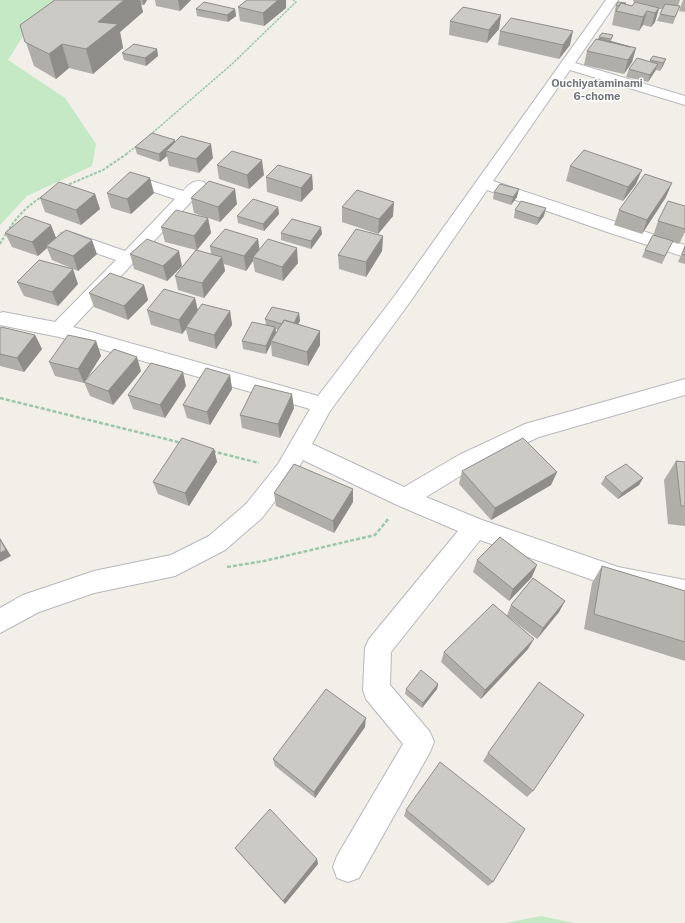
<svg xmlns="http://www.w3.org/2000/svg" width="685" height="923" font-family="'Public Sans',sans-serif">
<style>
.green{fill:#c5e8c5}
.lines{fill:none;stroke-linecap:round;stroke-linejoin:round}
.minor-casing{stroke:#b5b8bc;stroke-width:2}
.path-far2{stroke:#9cc7a9;stroke-width:1.5;stroke-dasharray:2.5 1;stroke-linecap:butt}
.path-far1{stroke:#9cc7a9;stroke-width:2;stroke-dasharray:3 1.5;stroke-linecap:butt}
.path{stroke:#9cc7a9;stroke-width:2.5;stroke-dasharray:4 2;stroke-linecap:butt}
.minor{fill:#fff;fill-rule:evenodd}
.wall{fill:#afaea9;fill-rule:evenodd}
.shaded-wall{fill:#8f8d8a}
.building{fill:#cccac5;stroke:#8f8d8a}
.labels{text-anchor:middle;stroke-width:3;stroke-linejoin:round;paint-order:stroke}
.far-neighbourhood-label{font-size:11px;font-weight:bold;fill:#70757a;stroke:#fff}
</style>
<rect width="100%" height="100%" fill="#f1efe8"/>
<!-- green -->
<path class="green" d="M0,0H59L25,33L8,60L65,98L96,144L92,166L27,196L0,225Z
M541,916L574,923H506Z"/>
<g class="lines">
<defs>
<path id="minor" d="M606,0H618L575,63L685,96V105L570,70L493,181L685,245V257L610,233L487,190L410,302L330,411L312,444L404,487L459,455L525,424L685,379V395L539,437L475,467L426,497L482,520L618,567L685,580V602L618,589L480,540L391,652L390,685L430,732L434,742L430,752L359,878L348,882L337,878L333,867L337,856L403,744L366,699L363,690L365,648L369,639L458,531L397,505L303,460L294,476L262,518L225,550L175,576L94,593L39,612L0,633V608L23,595L94,571L171,555L209,536L246,504L278,464L310,409L59,337L0,325V313L3,312L55,322L116,260L61,241L58,237L61,233L67,232L73,233L125,251L175,199L127,183L125,180L127,177L133,175L139,177L183,191C190,184 194,179 204,182L206,185L204,188L73,327L318,396L396,294Z"/>
</defs>
<!-- minor casing -->
<use href="#minor" class="minor-casing"/>
<!-- path-far2 -->
<path class="path-far2" d="M150,135L232,64L296,2L293,0
M126,154L137,146"/>
<!-- path-far1 -->
<path class="path-far1" d="M65,186L103,170L128,153
M0,244C11,224 23,208 43,196"/>
<!-- path -->
<path class="path" d="M0,398L182,443
M212,451L259,463
M227,567L264,561L375,535L389,518"/>
<!-- minor -->
<use href="#minor" class="minor"/>
</g>
<!-- wall -->
<path class="wall" d="M55,0H147L144,5H141L143,12L120,32L123,48L93,74L69,68L56,79L34,66L20,25Z
M155,0H191L180,11L156,6Z
M247,0H286V8L264,26L240,21L238,7Z
M633,0H680L678,6L677,13L673,24L657,21L662,9H659L655,22L651,27L643,25L639,31L612,25L616,5L626,4L632,6L634,3Z
M683,0H685V12L679,11Z
M196,9H235L236,16L228,22L197,16Z
M501,15L499,29L487,43L449,35L450,21Z
M500,31L570,45L559,59L498,45Z
M602,33L613,35L611,41L636,48L632,62L624,74L584,65L587,51L599,38Z
M157,49L158,56L146,66L124,60L122,53Z
M666,59L663,66L660,71L656,70L648,82L626,77L629,69L650,62V60Z
M175,140V142L213,158L199,173L169,166L167,156L160,162L137,154L135,147Z
M217,165L264,175L249,189L219,179Z
M570,166L636,184L623,201L566,181Z
M312,175L313,189L301,202L267,192L266,177Z
M494,192L517,197L511,205L493,199Z
M107,193H154L131,214L111,208Z
M95,194L100,209L81,225L45,212L40,198Z
M666,197L642,234L614,225L619,210Z
M191,198L237,204L220,222L194,213Z
M685,206V232L679,244L672,242L662,264L642,257L645,250L653,236L658,221Z
M278,207L279,214L264,231L238,223L237,216Z
M342,207L393,216L378,234L342,222Z
M515,210L544,216L537,225L514,218Z
M208,218L211,233L197,250L211,254L210,246L258,239L259,250L298,263L283,281L255,272L253,261L246,271L224,264L225,271L204,298L178,290L175,276L196,250L165,242L161,227Z
M5,233L56,238L97,254L78,271L52,260L47,248L38,256L12,247Z
M281,233L322,234L311,249L281,240Z
M383,236L382,251L366,277L339,269L338,255Z
M685,246V264L678,262Z
M130,254L182,266L167,281L134,269Z
M17,282L78,284L58,306L24,296Z
M144,285L148,300L128,320L94,307L89,293Z
M195,298L198,310L230,311L232,325L216,349L189,341L186,329L182,334L151,325L147,310Z
M299,313L300,321L298,324L320,331V345L308,366L272,356L271,344L266,354L243,349L242,341L266,325L265,319ZM276,329L278,330L276,333Z
M0,329L35,335L42,349L24,372L0,366Z
M96,341L101,356L84,383L55,376L49,362Z
M141,371L113,405L90,396L84,382Z
M230,375L232,389L210,425L187,418L183,405Z
M186,386L165,418L133,409L128,395Z
M294,408L280,438L242,428L240,415Z
M214,449L217,462L189,506L158,494L153,482Z
M676,461L685,462V526L668,524L664,480Z
M462,471L557,472L551,485L491,520L459,484Z
M605,477L643,478L639,485L618,499L601,484Z
M353,489V502L334,533L276,506L274,493Z
M477,560L532,577L509,601L473,572Z
M602,566L685,591V661L584,629L592,583Z
M565,601L559,612L537,639L510,618L528,649L481,699L441,662L444,652L507,615L511,605Z
M438,684L437,689L422,708L405,694L406,689Z
M365,727L315,798L275,766L273,759Z
M488,753L533,791L527,797L483,761Z
M406,810L493,882L488,886L404,816Z
M235,848L317,859L318,864L285,904L239,853Z"/>
<!-- shaded-wall -->
<path class="shaded-wall" d="M124,0H140L143,12L120,32L123,48L93,74L86,49L98,22Z
M142,0H147L144,5Z
M178,0H191L180,11Z
M278,0H286V8L264,26L263,13Z
M659,8L655,22L651,27L655,13Z
M235,9L236,16L228,22L227,15Z
M647,11L643,25L639,31L643,17Z
M501,15L499,29L487,43L489,30Z
M573,31L570,45L559,59L563,45Z
M62,44L69,68L56,79L49,54Z
M636,48L632,62L624,74L628,60Z
M157,49L158,56L146,66L145,58Z
M666,59L663,66L660,71L663,63Z
M658,64L655,71L648,82L650,75Z
M175,140L176,148L166,151L167,156L160,162L159,154Z
M211,144L213,158L199,173L196,159Z
M262,160L264,175L249,189L247,175Z
M642,170L636,184L623,201L628,187Z
M312,175L313,189L301,202V188Z
M150,178L154,193L131,214L127,199Z
M672,183L666,197L642,234L647,220Z
M235,189L237,204L220,222L218,207Z
M519,189L517,197L511,205L513,197Z
M95,194L100,209L81,225L76,210Z
M394,202L393,216L378,234L379,219Z
M278,207L279,214L264,231L263,224Z
M546,208L544,216L537,225L539,218Z
M208,218L211,233L197,250L194,236Z
M51,225L57,240L46,246L47,248L38,256L32,242Z
M321,227L322,234L311,249V241Z
M383,236L382,251L366,277V262Z
M258,239L260,253L253,257V261L246,271L244,256Z
M92,240L97,254L78,271L73,256Z
M297,248L298,263L283,281L282,267Z
M179,251L182,266L167,281L163,266Z
M222,257L225,271L204,298L202,283Z
M73,269L78,284L58,306L52,292Z
M144,285L148,300L128,320L124,306Z
M195,298L198,313L186,327V329L182,334L179,320Z
M230,311L232,325L216,349L214,335Z
M299,313L300,321L293,333L292,326Z
M275,327L276,334L271,341V344L266,354V346Z
M320,331V345L308,366L307,352Z
M35,335L42,349L24,372L17,358Z
M96,341L101,356L84,383L78,369Z
M137,357L141,371L113,405L108,391Z
M183,372L186,386L165,418L160,405Z
M230,375L232,389L210,425L207,412Z
M292,394L294,408L280,438L278,424Z
M214,449L217,462L189,506L185,493Z
M557,472L551,485L491,520L495,508Z
M643,478L639,485L618,499L622,493Z
M353,489V502L334,533L333,521Z
M0,538L11,556L0,562Z
M537,565L532,577L509,601L513,589Z
M565,601L559,612L537,639L543,628Z
M534,639L528,649L481,699L485,690Z
M438,684L437,689L422,708L423,703Z
M366,718L365,727L315,798L314,792Z
M317,859L318,864L285,904L283,901Z"/>
<!-- building -->
<path class="building" d="M55,0H124L98,22L118,24L86,49L62,44L49,54L25,42L20,25Z
M247,0H278L263,13L238,7Z
M204,2L235,9L227,15L196,9Z
M618,2L626,3L625,4L621,3L619,6L616,5Z
M635,2L659,8L655,13L647,11L643,17L616,11L621,3L632,6Z
M665,4L680,6L675,17L660,14Z
M463,7L501,15L489,30L450,21Z
M511,18L573,31L563,45L500,31Z
M602,33L613,35L611,39L599,37Z
M599,38L630,47L598,39Z
M596,39L636,48L628,60L587,51Z
M134,44L157,49L145,58L122,53Z
M653,56L666,59L663,63L650,60Z
M637,58L658,64L650,75L629,69Z
M152,133L175,140L159,154L135,147Z
M181,136L211,144L196,159L166,151Z
M584,150L642,170L628,187L570,166Z
M232,151L262,160L247,175L217,165Z
M278,165L312,175L301,188L266,177Z
M130,172L150,178L127,199L107,193Z
M645,174L672,183L647,220L619,210Z
M209,181L235,189L218,207L191,198Z
M59,182L95,194L76,210L40,198Z
M500,184L519,189L513,197L494,192Z
M357,190L394,202L379,219L342,207Z
M253,199L278,207L263,224L237,216Z
M521,201L546,208L539,218L515,210Z
M668,201L685,206V229L658,221Z
M176,210L208,218L194,236L161,227Z
M25,216L51,225L32,242L5,233Z
M292,219L321,227L311,241L281,233Z
M225,229L258,239L244,256L210,246Z
M356,229L383,236L366,262L338,255Z
M66,230L92,240L73,256L46,246Z
M653,235L673,241L665,256L645,250Z
M147,239L179,251L163,266L130,254Z
M268,239L297,248L282,267L253,257Z
M685,246V255L682,254Z
M196,250L222,257L202,283L175,276Z
M39,260L73,269L52,292L17,282Z
M110,273L144,285L124,306L89,293Z
M164,289L195,298L179,320L147,310Z
M202,304L230,311L214,335L186,327Z
M272,307L299,313L294,323L284,320L282,324L265,319Z
M284,320L320,331L307,352L271,341Z
M252,322L275,327L266,346L242,341Z
M1,327L35,335L17,358L0,354V329Z
M68,335L96,341L78,369L49,362Z
M114,349L137,357L108,391L84,382Z
M151,363L183,372L160,405L128,395Z
M206,368L230,375L207,412L183,405Z
M255,385L292,394L278,424L240,415Z
M182,438L214,449L185,493L153,482Z
M523,438L557,472L495,508L462,471Z
M676,461L685,462V506H681Z
M294,464L353,489L333,521L274,493Z
M626,464L643,478L622,493L605,477Z
M500,537L537,565L513,589L477,560Z
M0,539L6,550L0,553Z
M602,566L685,591V642L594,614Z
M533,578L565,601L543,628L511,605Z
M493,604L534,639L485,690L444,652Z
M421,670L438,684L423,703L406,689Z
M539,682L584,715L533,791L488,753Z
M326,689L366,718L314,792L273,759Z
M440,762L525,829L493,882L406,810Z
M270,809L317,859L283,901L235,848Z"/>
<g class="labels">
<!-- far-neighbourhood labels -->
<g class="far-neighbourhood-label">
<text x="597" y="87">Ouchiyataminami<tspan x="597" dy="13">6-chome</tspan></text>
</g>
</g>
</svg>
